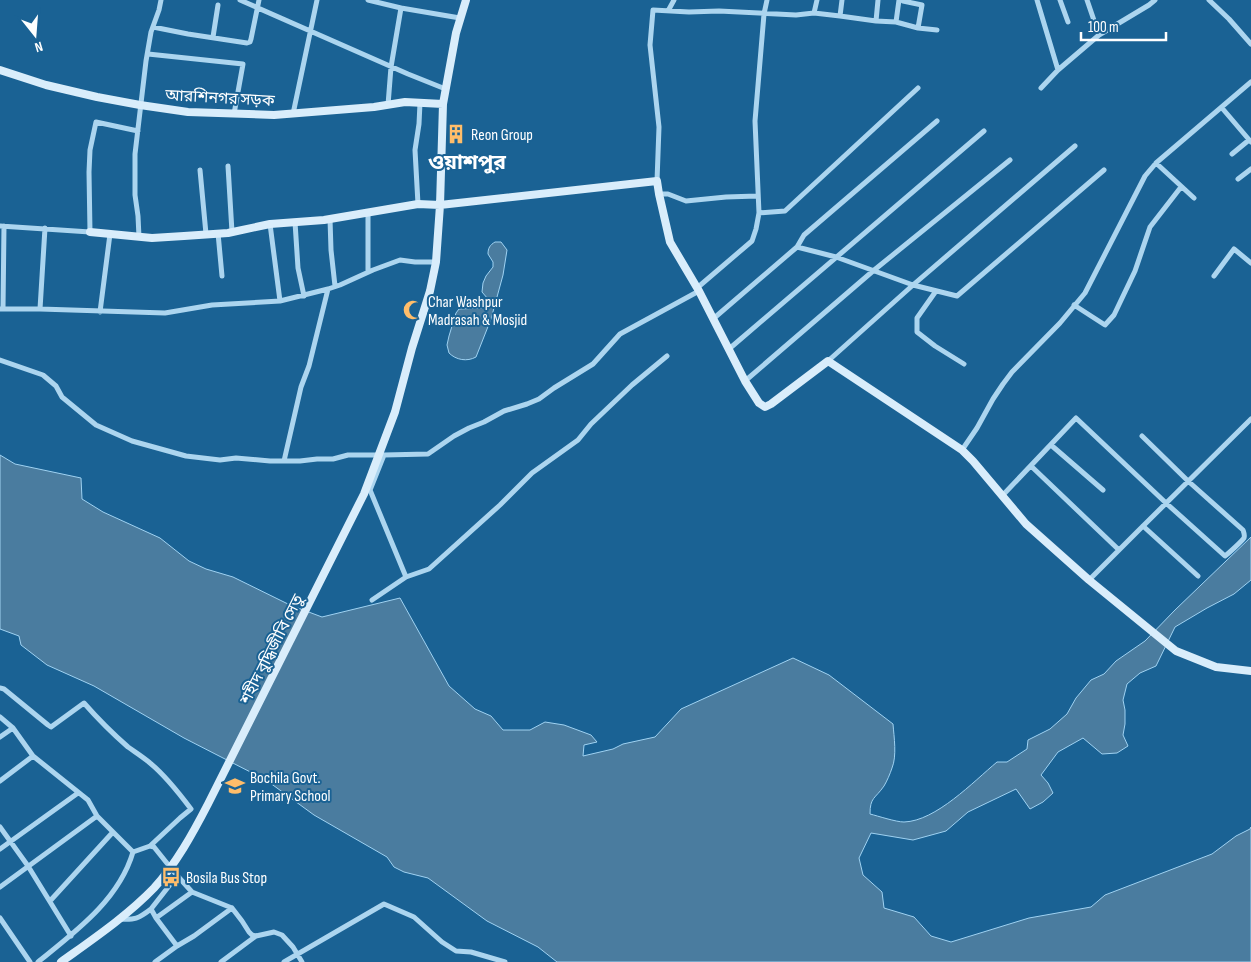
<svg xmlns="http://www.w3.org/2000/svg" width="1251" height="962" font-family="'Sofia Sans Condensed','Noto Sans Bengali',sans-serif">
<style>
.water{fill:#4a7c9f;stroke:#9fd2f2}
.lines{fill:none;stroke-linecap:round;stroke-linejoin:round}
.street{stroke:#acd5ef;stroke-width:5}
.secondary{stroke:#d9edfb;stroke-width:8}
.labels{text-anchor:middle;stroke-width:4;stroke-linejoin:round;paint-order:stroke}
.street-label{font-size:16px;fill:#fff;stroke:#1a6294}
.poi-label{font-size:16px;fill:#fff;stroke:#1a6294;text-anchor:start}
.district-label{font-size:21px;font-weight:bold;fill:#fff;stroke:#1a6294}
</style>
<rect width="100%" height="100%" fill="#1a6294"/>
<!-- water -->
<path class="water" d="M495,242H501L507,250L503,275L491,319L476,357C467,362 456,360 449,353L447,345L449,336L456,313L459,309L485,308L488,304V299L482,292L483,283L486,276L493,267V262L488,254C488,248 490,245 495,242Z
M0,455L15,464L81,478L82,499L103,512L160,538L189,561L206,569L233,577L290,605L322,617L400,598L449,686L475,709L491,716L503,730H530L545,722L564,725L591,735L597,742L584,745L583,756L613,749L623,744L655,737L681,709L793,658L829,675L893,724C894,737 897,756 892,768C890,774 887,781 884,786C875,799 870,797 870,814C878,816 896,822 904,822C936,821 973,782 997,762H1007L1027,749L1028,740L1050,729L1067,714L1076,698L1091,680L1104,674L1116,661L1145,641L1175,610L1251,537V580L1234,594L1207,608L1175,627L1156,666L1140,673L1127,684L1123,700L1125,710V724L1123,735L1128,746L1117,753L1102,754L1083,738L1058,752L1041,775L1048,783L1053,793L1043,802L1030,809L1016,789L968,812L946,831L913,840L871,833L859,858L863,875L882,892L884,908L914,917L931,936L951,942L1029,918L1091,907L1105,895L1212,854L1236,836L1250,829L1251,827V962H557L538,947L487,921L428,878L404,872L394,867L387,857L314,815L266,780L184,738L94,686L47,665L21,645L19,636L0,629Z"/>
<g class="lines">
<!-- street -->
<path class="street" d="M240,0L408,74L443,88
M368,0L401,8L391,67L388,105
M904,0L903,1L922,5L918,28
M1037,0L1058,70
M1060,0L1068,22
M1087,0L1099,35
M1209,0L1229,19L1251,44
M401,8L460,18
M668,11L674,0
M814,13L817,0
M840,16L842,0
M876,21L878,0
M896,22L899,0
M153,27L188,34L247,43L250,42L251,39L259,0
M213,37L218,5
M148,54L243,64L234,114
M1041,88L1058,70L1099,35L1149,5L1155,0
M1222,108L1251,142
M293,114L317,0
M1232,154L1249,140
M1156,163L1194,198
M228,166L232,232
M200,170L206,234
M1238,179L1251,169
M657,181L659,127L650,45L653,10L689,12L719,11L796,15L814,13L840,16L876,21L896,22L918,28L937,30
M659,194H668L686,201L726,197L757,196
M418,204L415,150L419,124L420,103
M759,213L785,211L918,88
M330,219L331,250L335,286
M295,222L298,268L304,296
M270,224L280,301
M0,226L90,232L89,172L90,150L96,122L138,131
M218,233L222,276
M139,237L138,216L135,195V154L146,61L151,32L159,10L161,0
M797,247L836,257L913,285L957,296L1104,170
M368,272V213
M1214,276L1234,249L1251,263
M697,288L752,241L756,229L759,213L755,121L764,14L767,0
M936,291L917,318V332L935,346L964,364
M1074,305L1105,325L1114,315L1135,271L1150,227L1181,187
M0,309H40L165,313L212,305L280,301L328,289L340,285L373,270L400,260L415,262H436
M3,309L4,226
M40,309L45,228
M100,312L110,234
M713,319L797,247L804,235L937,121
M729,349L984,131
M0,360L43,375L56,386L62,397L96,425L132,441L186,456L220,460L236,458L270,461H300L317,459H333L348,455H384L428,454L454,436L469,428L484,422L504,411L527,404L539,399L554,388L593,364L620,334L699,291
M828,361L913,285L1075,146
M745,381L873,271L1010,160
M1051,445L1103,490
M962,450L977,428L993,399L1003,384L1012,372L1060,323L1085,293L1145,176L1156,163L1251,82
M384,455L370,490L406,577
M284,461L301,387L309,366L328,289
M1031,466L1119,550
M1002,496L1076,418L1166,503L1225,556C1229,553 1241,542 1244,538C1245,535 1244,533 1243,530L1188,481L1142,436
M1143,526L1198,576
M1089,580L1138,531L1251,419
M372,600L406,577L429,569L500,505L532,473L578,440L591,424L632,385L667,356
M0,688L4,689L48,725L51,727L84,703C98,719 112,733 128,747C135,752 143,757 150,763C166,776 179,793 191,809L180,818L150,846
M0,717L13,728L33,756L88,800L97,816L133,852
M0,737L13,728
M0,781L33,756
M0,827L28,866L71,936
M0,849L78,793
M169,886L151,909L156,918L177,946
M0,887L97,816
M50,901L113,832
M0,918L30,962
M156,918L192,892
M119,919C135,920 138,919 151,909
M38,962C75,932 119,900 133,852L150,846L154,847L174,872L192,892L232,908L242,921L249,932L252,935L256,936L274,932L282,935L293,947L302,962
M155,962L177,946L194,936L232,908
M221,962L256,936
M284,962L384,904L414,917L442,942L456,951L471,952L505,962"/>
<!-- secondary -->
<path class="secondary" d="M0,70L46,85L97,97L140,105L188,112L274,115L374,107L405,102L443,104
M90,232L152,238L184,236L228,233L270,224L324,220L418,204L440,205L657,181L659,194L670,242L699,291L745,381L759,403L765,407L771,404L828,361L962,450L973,461L1026,524L1089,580L1176,651L1216,667L1251,671
M61,962C93,939 127,916 154,888C176,864 193,833 208,804L364,494L395,412L412,348L430,291L436,262L440,205L443,104L456,33L466,0"/>
</g>
<!-- icons -->
<defs>
<symbol id="building-bare" viewBox="-9 -9 18 18"><path d="M-4-6H4V6H1V3H-1V6H-4ZM-2.5-4.3h1.7v1.8h-1.7ZM.8-4.3h1.7v1.8H.8ZM-2.5-1h1.7V.8h-1.7ZM.8-1h1.7V.8H.8Z" fill="#ffbd6a" stroke="#1a6294" stroke-width="2.5" paint-order="stroke"/></symbol>
<symbol id="mosque-bare" viewBox="-9 -9 18 18"><path d="M3.5-4.9A6 6 0 1 0 3.5 4.9A5 5 0 1 1 3.5-4.9Z" fill="#ffbd6a" stroke="#1a6294" stroke-width="2.5" paint-order="stroke"/></symbol>
<symbol id="school-bare" viewBox="-9 -9 18 18"><path d="M0-5L7-2L0 1L-7-2ZM-4 1L0 2.5L4 1V4Q0 6-4 4Z" fill="#ffbd6a" stroke="#1a6294" stroke-width="2.5" paint-order="stroke"/></symbol>
<symbol id="bus-bare" viewBox="-9 -9 18 18"><path d="M-5-6H5V4H4V6H2V4H-2V6H-4V4H-5ZM-3.5-4V0h7V-4ZM-3.5 1.2v1.5H-2V1.2ZM2 1.2v1.5H3.5V1.2Z" fill="#ffbd6a" stroke="#1a6294" stroke-width="2.5" paint-order="stroke"/></symbol>
</defs>
<g fill-rule="evenodd">
<use href="#building-bare" x="442" y="120" width="28" height="28"/>
<use href="#mosque-bare" x="399" y="296" width="28" height="28"/>
<use href="#school-bare" x="221" y="772" width="28" height="28"/>
<use href="#bus-bare" x="157" y="863" width="28" height="28"/>
</g>
<g class="labels">
<!-- street labels -->
<g class="street-label">
<text transform="translate(220 97) rotate(3)" y="6">আরশিনগর সড়ক</text>
<text transform="translate(271 649) rotate(-63)" y="6">শহীদ বুদ্ধিজীবি সেতু</text>
</g>
<!-- poi labels -->
<g class="poi-label">
<text x="471" y="140">Reon Group</text>
<text x="428" y="307">Char Washpur<tspan x="428" dy="18">Madrasah &amp; Mosjid</tspan></text>
<text x="250" y="783">Bochila Govt.<tspan x="250" dy="18">Primary School</tspan></text>
<text x="186" y="883">Bosila Bus Stop</text>
</g>
<!-- district labels -->
<g class="district-label">
<text x="467" y="169">ওয়াশপুর</text>
</g>
</g>
<!-- north arrow -->
<g transform="translate(35 35) rotate(163)" stroke="#1a6294" stroke-width="4" paint-order="stroke">
<path d="M0-4L9 19L0 12L-9 19Z" fill="#ffffff"/>
<text y="-8" font-size="14" font-weight="bold" text-anchor="middle" fill="#ffffff">N</text>
</g>
<!-- scale -->
<path d="M1081 32v8h85v-8" fill="none" stroke="#ffffff" stroke-width="2.5"/>
<text x="1088" y="32" font-size="15" fill="#ffffff" stroke="#1a6294" stroke-width="4" paint-order="stroke">100 m</text>
</svg>
